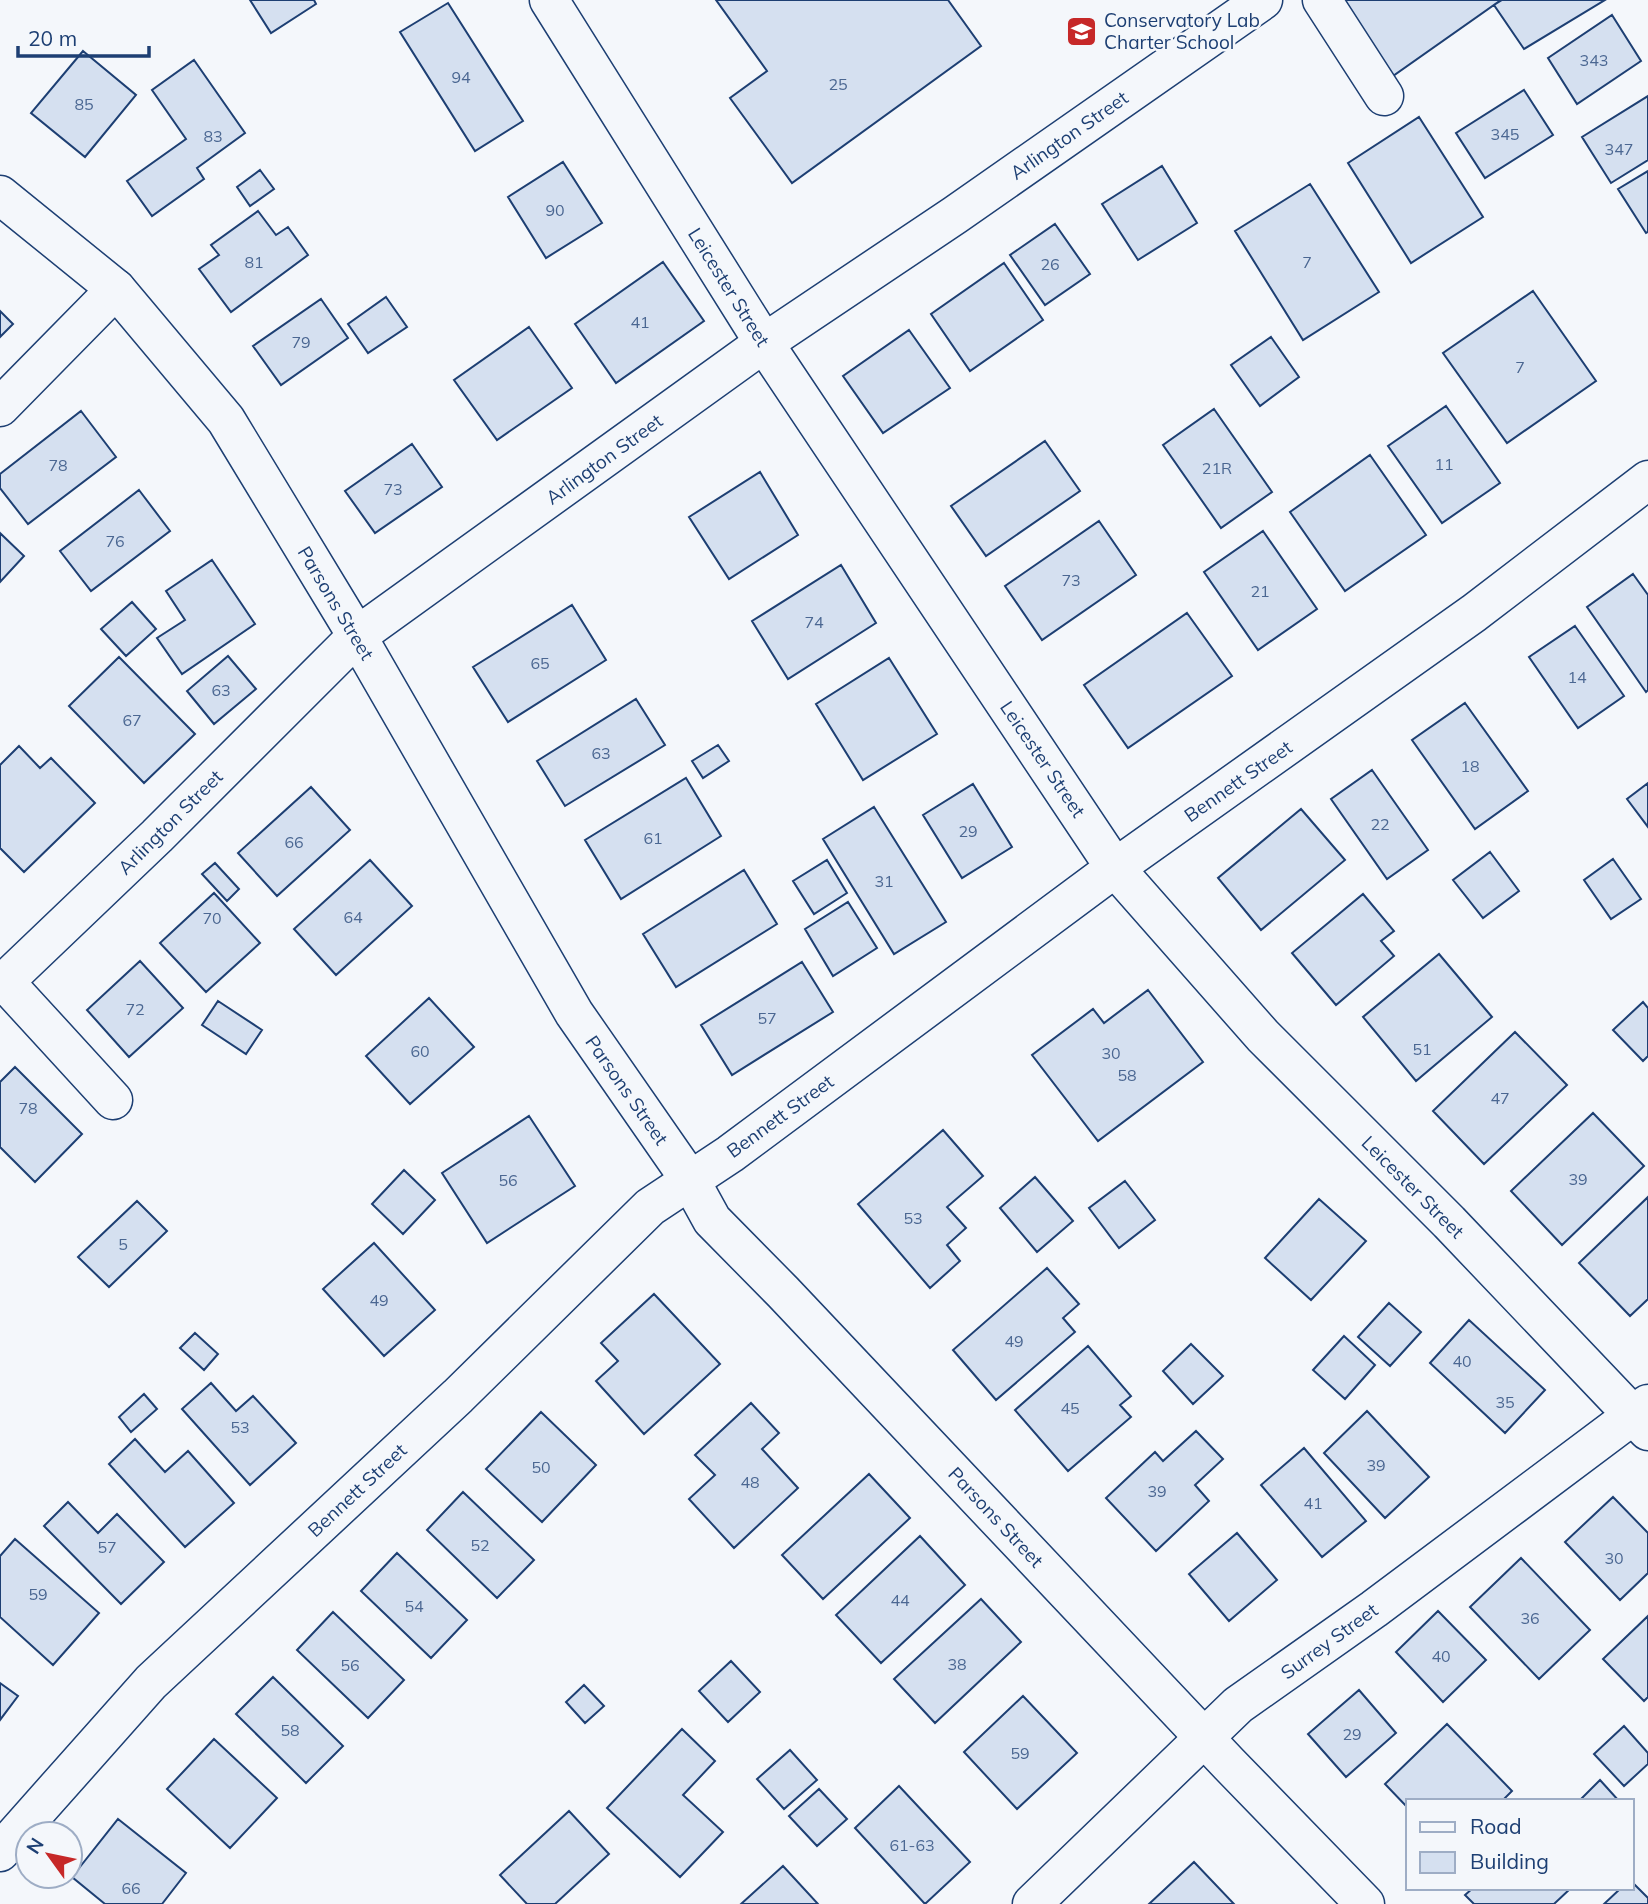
<svg xmlns="http://www.w3.org/2000/svg" width="1648" height="1904" font-family="Mulish,sans-serif">
<style>
.building{fill:#d5e0f0;stroke:#1d3f73;stroke-width:2}
.lines{fill:none;stroke-linecap:round;stroke-linejoin:round}
.minor-casing{stroke:#1d3f73;stroke-width:41}
.tertiary-casing{stroke:#1d3f73;stroke-width:41}
.minor{stroke:#f4f7fb;stroke-width:38}
.tertiary{stroke:#f4f7fb;stroke-width:38}
.labels{text-anchor:middle;stroke-width:5;stroke-linejoin:round;paint-order:stroke}
.number-label{font-size:16px;fill:#4b6792}
.poi-label{font-size:19px;fill:#1d3f73;stroke:#f4f7fb;text-anchor:start}
.street-label{font-size:19px;fill:#1d3f73;stroke:#f4f7fb}
</style>
<rect width="100%" height="100%" fill="#f4f7fb"/>
<!-- building -->
<path class="building" d="M250,0H314L316,4L271,33Z
M716,0H948L981,46L792,183L730,98L767,71Z
M1333,0H1501L1383,83Z
M1502,0H1605L1524,49L1494,5Z
M448,3L523,121L475,151L400,32Z
M1612,15L1641,61L1577,104L1548,58Z
M83,51L136,95L85,157L31,113Z
M194,60L245,133L197,168L204,179L152,216L127,181L186,139L152,90Z
M1524,90L1553,135L1485,178L1456,133Z
M1648,96V160L1611,183L1582,137Z
M1419,117L1483,217L1411,263L1348,163Z
M563,162L602,223L546,258L508,197Z
M1162,166L1197,223L1138,260L1102,204Z
M260,170L274,189L250,206L237,187Z
M1648,171V232L1646,233L1618,189Z
M1310,184L1379,292L1303,340L1235,231Z
M258,211L276,235L288,227L308,255L231,312L199,269L219,255L211,245Z
M1055,224L1090,274L1045,305L1010,255Z
M663,262L704,321L616,383L575,324Z
M1004,263L1043,320L970,371L931,314Z
M1533,291L1596,381L1507,443L1443,353Z
M386,297L407,327L368,353L348,324Z
M321,299L348,338L281,385L253,346Z
M0,311L13,324L0,337Z
M529,327L572,388L497,440L454,380Z
M909,330L950,388L883,433L843,376Z
M1271,337L1299,377L1260,406L1231,365Z
M1446,406L1500,483L1442,523L1388,446Z
M1214,409L1272,492L1221,528L1163,445Z
M81,411L116,457L28,524L0,488V474Z
M1045,441L1080,491L986,556L951,506Z
M412,444L442,487L375,533L345,491Z
M1370,455L1426,535L1345,591L1290,512Z
M760,472L798,535L729,579L689,517Z
M139,490L170,531L91,591L60,551Z
M1099,521L1136,575L1042,640L1005,586Z
M1263,531L1317,609L1258,650L1204,572Z
M0,533L24,556L0,582Z
M212,560L255,624L182,674L157,638L185,620L166,591Z
M841,565L876,623L788,679L752,621Z
M1633,574L1648,595V690L1646,692L1587,607Z
M132,602L156,629L126,656L101,629Z
M572,605L606,660L508,722L473,667Z
M1187,613L1232,676L1128,748L1084,685Z
M1575,626L1624,696L1578,728L1529,657Z
M228,656L256,689L214,724L187,691Z
M119,657L195,734L144,783L69,706Z
M889,658L937,734L863,780L816,704Z
M636,699L665,745L565,806L537,761Z
M1465,703L1528,791L1475,829L1412,740Z
M718,745L729,761L703,778L692,761Z
M19,746L40,768L51,758L95,803L24,872L0,848V765Z
M1372,770L1428,850L1387,879L1331,799Z
M686,778L721,836L621,899L585,840Z
M1648,783V827L1627,799Z
M973,784L1012,847L962,878L923,815Z
M311,787L350,830L277,896L238,853Z
M874,807L946,922L894,954L823,839Z
M1301,809L1345,860L1261,930L1218,878Z
M1490,852L1519,891L1483,918L1453,880Z
M1613,859L1641,899L1611,919L1584,880Z
M370,860L412,906L336,975L294,929Z
M827,860L847,893L814,914L793,881Z
M215,863L239,889L227,901L202,874Z
M744,870L777,924L676,987L643,934Z
M214,893L260,943L206,992L160,943Z
M1363,894L1394,931L1381,941L1394,956L1336,1005L1292,953Z
M848,902L877,948L833,976L805,929Z
M1439,954L1492,1017L1416,1081L1363,1017Z
M140,961L183,1008L129,1057L87,1010Z
M802,962L833,1012L732,1075L701,1025Z
M1148,990L1203,1062L1098,1141L1032,1055L1093,1009L1104,1023Z
M429,998L474,1047L410,1104L366,1056Z
M218,1001L262,1030L246,1054L202,1025Z
M1643,1002L1648,1008V1056L1643,1061L1613,1030Z
M1515,1032L1567,1085L1484,1164L1433,1111Z
M15,1067L82,1134L35,1182L0,1147V1082Z
M1593,1113L1644,1166L1562,1245L1511,1191Z
M529,1116L575,1186L487,1243L442,1173Z
M943,1130L983,1176L947,1207L966,1228L947,1245L960,1261L930,1288L858,1204Z
M404,1170L435,1200L403,1234L372,1204Z
M1035,1177L1073,1221L1037,1252L1000,1208Z
M1125,1181L1155,1220L1119,1248L1089,1208Z
M1648,1197V1299L1630,1316L1579,1263Z
M1319,1199L1366,1241L1311,1300L1265,1258Z
M137,1201L167,1231L109,1287L78,1257Z
M374,1243L435,1310L384,1356L323,1289Z
M1047,1268L1079,1304L1063,1318L1075,1332L996,1400L953,1350Z
M654,1294L720,1364L644,1434L596,1381L618,1361L601,1343Z
M1389,1303L1421,1332L1390,1366L1358,1337Z
M1469,1320L1545,1390L1505,1433L1430,1363Z
M195,1333L218,1354L204,1370L180,1348Z
M1344,1336L1375,1365L1345,1399L1313,1370Z
M1191,1344L1223,1376L1193,1404L1163,1371Z
M1088,1346L1131,1396L1120,1405L1131,1417L1068,1471L1015,1410Z
M211,1383L236,1411L253,1396L296,1443L250,1485L182,1409Z
M144,1394L157,1409L131,1432L119,1417Z
M751,1403L779,1433L762,1449L798,1488L734,1548L689,1499L715,1475L695,1455Z
M1367,1411L1429,1477L1385,1518L1324,1453Z
M541,1412L596,1465L542,1522L486,1469Z
M1196,1431L1223,1459L1195,1485L1209,1501L1156,1551L1106,1498L1155,1452L1163,1461Z
M135,1439L165,1472L188,1451L234,1503L185,1547L109,1464Z
M1304,1448L1366,1521L1322,1557L1261,1485Z
M869,1474L910,1518L823,1599L782,1555Z
M463,1492L534,1560L497,1598L427,1530Z
M1613,1497L1648,1533V1573L1620,1600L1565,1542Z
M68,1502L98,1533L117,1514L164,1562L121,1604L44,1526Z
M1237,1533L1277,1580L1229,1621L1189,1574Z
M920,1536L965,1585L881,1663L836,1615Z
M15,1539L99,1613L53,1665L0,1617V1556Z
M397,1553L467,1620L431,1658L361,1591Z
M1521,1558L1590,1630L1539,1679L1470,1607Z
M981,1599L1021,1642L935,1723L894,1679Z
M1438,1611L1486,1660L1443,1702L1396,1652Z
M333,1612L404,1680L368,1718L297,1650Z
M1648,1616V1697L1644,1701L1603,1659Z
M731,1661L760,1692L728,1722L699,1691Z
M273,1677L343,1746L306,1783L236,1714Z
M0,1683L18,1696L0,1720Z
M584,1685L604,1706L585,1723L566,1702Z
M1359,1690L1396,1733L1346,1777L1308,1734Z
M1023,1696L1077,1753L1017,1809L964,1752Z
M1447,1724L1512,1791L1502,1801H1408V1808L1385,1784Z
M1624,1726L1648,1753V1764L1624,1786L1594,1754Z
M682,1729L715,1761L683,1795L723,1832L680,1877L607,1808Z
M214,1739L277,1798L230,1848L167,1789Z
M790,1750L817,1780L784,1809L757,1779Z
M1600,1780L1619,1801H1579Z
M899,1786L970,1862L925,1904L855,1828Z
M819,1789L847,1819L817,1846L789,1816Z
M569,1811L609,1854L555,1904H527L500,1875Z
M118,1819L186,1873L162,1904H105L72,1877Z
M1194,1862L1234,1904H1149Z
M783,1866L818,1904H741Z
M1632,1882L1648,1898V1904H1604L1621,1888H1632Z
M1473,1888H1571L1554,1904H1474L1465,1895Z"/>
<g class="lines">
<defs>
<path id="minor" d="M549,0L764,343L1115,868L1263,1036L1449,1222L1648,1431
M1322,0L1384,96
M0,407L116,289
M4,981L113,1100
M0,1852L151,1682L458,1396L650,1207L730,1154L1115,868L1474,613L1648,480
M1032,1904L1238,1705L1374,1609L1648,1404"/>
<path id="tertiary" d="M0,195L116,289L226,420L357,636L574,1013L690,1180L712,1220L783,1292L1229,1764L1365,1904
M0,986L157,836L357,636L764,343L955,215L1263,0"/>
</defs>
<!-- minor casing -->
<use href="#minor" class="minor-casing"/>
<!-- tertiary casing -->
<use href="#tertiary" class="tertiary-casing"/>
<!-- minor -->
<use href="#minor" class="minor"/>
<!-- tertiary -->
<use href="#tertiary" class="tertiary"/>
</g>
<!-- icons -->
<defs>
<symbol id="school-square" viewBox="-11 -11 22 22"><rect x="-9" y="-9" width="18" height="18" rx="4" fill="#c62828" stroke="#f4f7fb"/><path d="M0-5L7-2L0 1L-7-2ZM-4 1L0 2.5L4 1V4Q0 6-4 4Z" fill="#fff"/></symbol>
</defs>
<g fill-rule="evenodd">
<use href="#school-square" x="1064" y="14" width="35" height="35"/>
</g>
<g class="labels">
<!-- number labels -->
<g class="number-label">
<text x="1594" y="66">343</text>
<text x="461" y="83">94</text>
<text x="838" y="90">25</text>
<text x="84" y="110">85</text>
<text x="1505" y="140">345</text>
<text x="213" y="142">83</text>
<text x="1619" y="155">347</text>
<text x="555" y="216">90</text>
<text x="254" y="268">81</text>
<text x="1307" y="268">7</text>
<text x="1050" y="270">26</text>
<text x="640" y="328">41</text>
<text x="301" y="348">79</text>
<text x="1520" y="373">7</text>
<text x="1444" y="470">11</text>
<text x="58" y="471">78</text>
<text x="1217" y="474">21R</text>
<text x="393" y="495">73</text>
<text x="115" y="547">76</text>
<text x="1071" y="586">73</text>
<text x="1260" y="597">21</text>
<text x="814" y="628">74</text>
<text x="540" y="669">65</text>
<text x="1577" y="683">14</text>
<text x="221" y="696">63</text>
<text x="132" y="726">67</text>
<text x="601" y="759">63</text>
<text x="1470" y="772">18</text>
<text x="1380" y="830">22</text>
<text x="968" y="837">29</text>
<text x="653" y="844">61</text>
<text x="294" y="848">66</text>
<text x="884" y="887">31</text>
<text x="353" y="923">64</text>
<text x="212" y="924">70</text>
<text x="135" y="1015">72</text>
<text x="767" y="1024">57</text>
<text x="1422" y="1055">51</text>
<text x="420" y="1057">60</text>
<text x="1111" y="1059">30</text>
<text x="1127" y="1081">58</text>
<text x="1500" y="1104">47</text>
<text x="28" y="1114">78</text>
<text x="1578" y="1185">39</text>
<text x="508" y="1186">56</text>
<text x="913" y="1224">53</text>
<text x="123" y="1250">5</text>
<text x="379" y="1306">49</text>
<text x="1014" y="1347">49</text>
<text x="1462" y="1367">40</text>
<text x="1505" y="1408">35</text>
<text x="1070" y="1414">45</text>
<text x="240" y="1433">53</text>
<text x="1376" y="1471">39</text>
<text x="541" y="1473">50</text>
<text x="750" y="1488">48</text>
<text x="1157" y="1497">39</text>
<text x="1313" y="1509">41</text>
<text x="480" y="1551">52</text>
<text x="107" y="1553">57</text>
<text x="1614" y="1564">30</text>
<text x="38" y="1600">59</text>
<text x="900" y="1606">44</text>
<text x="414" y="1612">54</text>
<text x="1530" y="1624">36</text>
<text x="1441" y="1662">40</text>
<text x="957" y="1670">38</text>
<text x="350" y="1671">56</text>
<text x="290" y="1736">58</text>
<text x="1352" y="1740">29</text>
<text x="1020" y="1759">59</text>
<text x="912" y="1851">61-63</text>
<text x="131" y="1894">66</text>
</g>
<!-- poi labels -->
<g class="poi-label">
<text x="1104" y="27">Conservatory Lab<tspan x="1104" dy="22">Charter School</tspan></text>
</g>
<!-- street labels -->
<g class="street-label">
<text transform="translate(1069 135) rotate(-35)" y="7">Arlington Street</text>
<text transform="translate(729 287) rotate(58)" y="7">Leicester Street</text>
<text transform="translate(604 459) rotate(-36)" y="7">Arlington Street</text>
<text transform="translate(336 603) rotate(59)" y="7">Parsons Street</text>
<text transform="translate(1043 759) rotate(56)" y="7">Leicester Street</text>
<text transform="translate(1238 781) rotate(-35)" y="7">Bennett Street</text>
<text transform="translate(170 822) rotate(-45)" y="7">Arlington Street</text>
<text transform="translate(627 1090) rotate(55)" y="7">Parsons Street</text>
<text transform="translate(780 1116) rotate(-36)" y="7">Bennett Street</text>
<text transform="translate(1413 1187) rotate(45)" y="7">Leicester Street</text>
<text transform="translate(357 1490) rotate(-43)" y="7">Bennett Street</text>
<text transform="translate(996 1517) rotate(47)" y="7">Parsons Street</text>
<text transform="translate(1329 1641) rotate(-36)" y="7">Surrey Street</text>
</g>
</g>
<!-- legend -->
<rect x="1406" y="1799" width="228" height="91" fill="#f4f7fb" stroke="#9eadc5" stroke-width="2"/>
<rect x="1420" y="1822" width="35" height="10" fill="#f4f7fb" stroke="#9eadc5" stroke-width="2"/>
<text x="1470" y="1834" font-size="21" fill="#1d3f73">Road</text>
<rect x="1420" y="1852" width="35" height="21" fill="#d5e0f0" stroke="#9eadc5" stroke-width="2"/>
<text x="1470" y="1869" font-size="21" fill="#1d3f73">Building</text>
<!-- north arrow -->
<g transform="translate(49 1855) rotate(303)"><circle r="33" fill="#f4f7fb" stroke="#9eadc5" stroke-width="2"/>
<path d="M0-5L12 26L0 18L-12 26Z" fill="#c62828"/>
<text y="-10" font-size="19" font-weight="bold" text-anchor="middle" fill="#1d3f73">N</text>
</g>
<!-- scale -->
<path d="M18 46v10h131v-10" fill="none" stroke="#1d3f73" stroke-width="3.5"/>
<text x="28" y="46" font-size="21" fill="#1d3f73" stroke="#f4f7fb" stroke-width="5" paint-order="stroke">20 m</text>
</svg>
